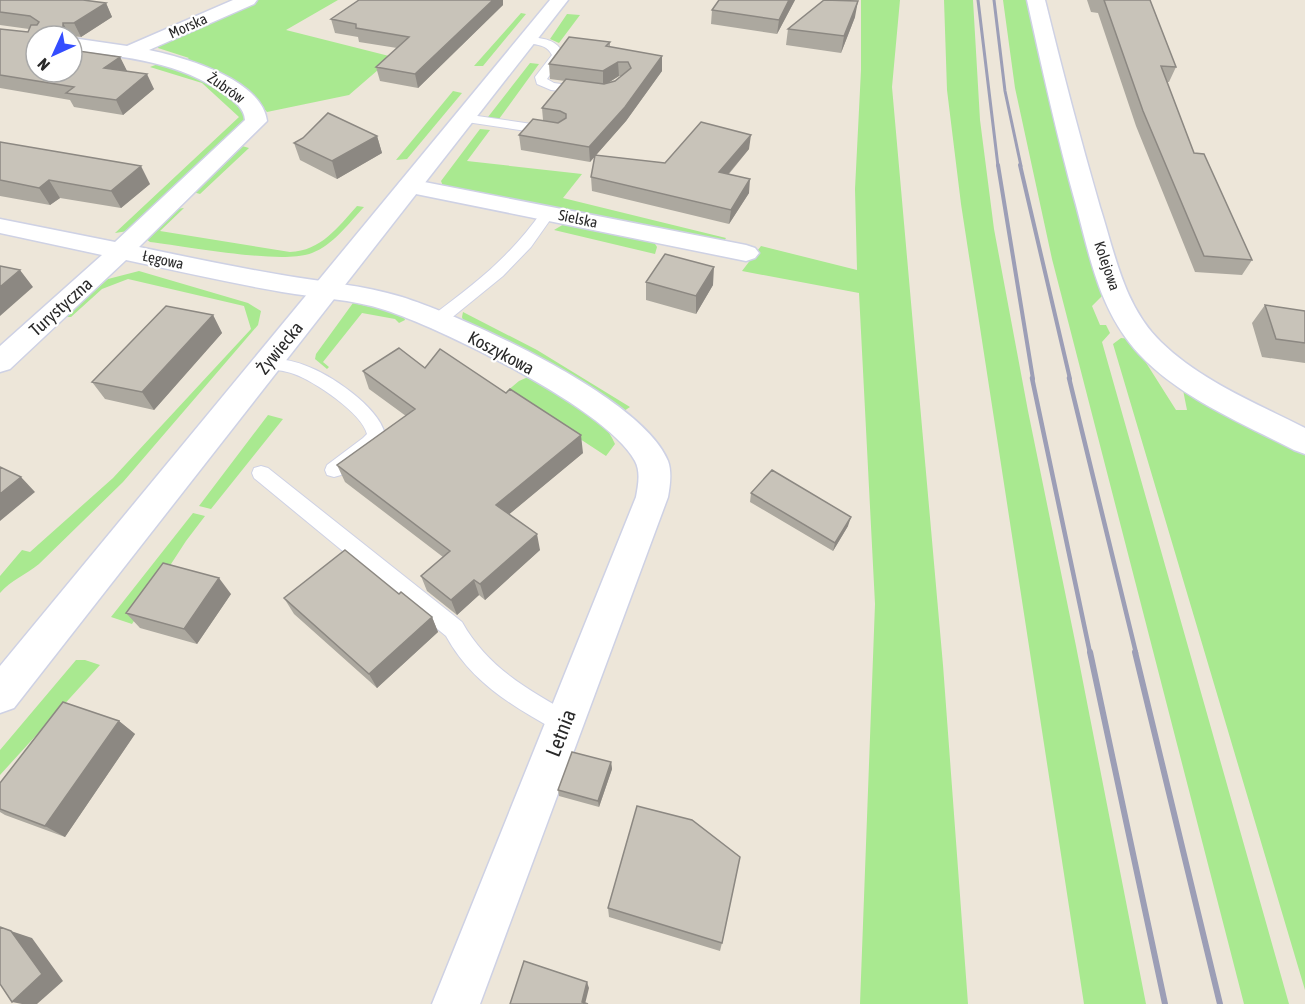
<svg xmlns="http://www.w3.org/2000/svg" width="1305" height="1004" font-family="'Asap Condensed',sans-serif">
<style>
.green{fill:#a9e990}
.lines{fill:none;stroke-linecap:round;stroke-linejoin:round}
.lane-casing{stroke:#ced1e4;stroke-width:2}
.street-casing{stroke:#ced1e4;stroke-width:3}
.secondary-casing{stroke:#ced1e4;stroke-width:3}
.lane{fill:#fff;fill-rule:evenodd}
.street{fill:#fff;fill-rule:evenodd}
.secondary{fill:#fff;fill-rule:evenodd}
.rail-far3{stroke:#9c9eb6;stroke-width:3}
.rail-far2{stroke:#9c9eb6;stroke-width:4}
.rail-far1{stroke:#9c9eb6;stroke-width:4.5}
.rail{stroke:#9c9eb6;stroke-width:6}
.wall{fill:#aca89f;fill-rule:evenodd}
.shaded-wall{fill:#8c8882}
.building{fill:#c8c3b9;stroke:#8c8882;stroke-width:1.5}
.labels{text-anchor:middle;stroke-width:4.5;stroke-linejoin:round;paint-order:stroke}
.far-street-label{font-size:15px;fill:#292929;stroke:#fff}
.street-label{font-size:18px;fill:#292929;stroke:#fff}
.near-street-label{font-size:21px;fill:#292929;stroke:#fff}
</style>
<rect width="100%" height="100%" fill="#ede6d9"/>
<!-- green -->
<path class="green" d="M252,0H338L286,30L393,57L349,95L267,112C238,79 226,74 184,61L189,58L158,48V46Z
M861,0H900L892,87L943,665L968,1004H860L875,604L859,293L742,271L761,246L857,270L855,189L861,70Z
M944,0H973L980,120L994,229L1028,411L1076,646L1146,1004H1084L961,204L947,90Z
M1003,0H1031L1108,295L1102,296L1092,306L1100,325H1106L1110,333L1102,342L1289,1004H1244L1052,259L1015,88Z
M521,13L526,14L483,66H474Z
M567,14L580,15L559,43L550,39Z
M530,63L539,64L499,119L488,117Z
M158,64C192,74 229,87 249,119L128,231L115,233L239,117L202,83L150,67Z
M453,91L462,93L407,159L396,160Z
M480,129L490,130L467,161L582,174L563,198L726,238L722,244L443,186L441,181Z
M242,146L249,148L200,194L193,192Z
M357,206L364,207C349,223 333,245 312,253C282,265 186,246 150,242L146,239L175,209L184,208L160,231L290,252C321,251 338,227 357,206Z
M564,224L652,239L657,247L655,254L554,230Z
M139,271L248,303L261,311L258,325L123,482L39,564C26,575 11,580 0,593V576L22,550L30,552L113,478L251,329L244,306L128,279L102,289L71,317H65L108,279Z
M353,303L403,314L405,320L399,323L395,319L362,313L323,362L329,367L327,369L315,359L316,354Z
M463,312L537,350L630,407L621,413L464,324L462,317Z
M1121,338L1131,339L1176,410H1187L1183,390L1305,447V990L1113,344Z
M528,377C557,394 602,411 615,444L606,456L507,391L519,381Z
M268,415L283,419L211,509L199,506Z
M193,513L205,516L186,541L132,624L111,617Z
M76,660H85L100,665L0,775V750Z"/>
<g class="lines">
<defs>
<path id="lane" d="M527,37C543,38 557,39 564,55L547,79L554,83L588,88V94L551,90L537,84L535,77L552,55C546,43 534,45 523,42L521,40Z
M464,114L552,127L558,131L552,135L460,121L458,118L460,115Z
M548,209L555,213L531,247L503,276L444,324H432L430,320L432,316C478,281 509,258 543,210Z
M267,357C279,359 292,360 304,365C330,374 378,406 385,434L376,448L341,475L334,477L327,475L325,470L327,465L363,438L367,434C362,413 314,381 294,374C284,370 272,370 261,367L259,363L261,359Z
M261,466L268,468L462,622C487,667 529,691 573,715L577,723L573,731L565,734L557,731C512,706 471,682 446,636L254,478L252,473L254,468Z"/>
<path id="street" d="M233,0H257L254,4L149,50C183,57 262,79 267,121L139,247C187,257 234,267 282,275C322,282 363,285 402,297C467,318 642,397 668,461C672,472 670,486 668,497L480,1004H432L636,497C638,486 641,472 635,461C607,409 443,329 385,310C352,299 316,298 282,292C230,283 178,271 126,260L10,369L0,372V346L102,255L0,233V219L115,242L245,120C244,108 235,102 226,95C181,62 126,57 72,50V38L127,46Z
M1027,0H1045C1062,69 1080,138 1100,207C1115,254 1124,306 1161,342C1201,381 1256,403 1305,428V454L1294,450C1242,423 1180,398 1139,354C1100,312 1090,258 1076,205C1057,137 1042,68 1027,0Z
M409,179L746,245L755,248L759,253L755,258L746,261L401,191L397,186L401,181Z"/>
<path id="secondary" d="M550,0H568L14,708L0,713V666Z"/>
</defs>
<!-- lane casing -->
<use href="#lane" class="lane-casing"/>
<!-- street casing -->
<use href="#street" class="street-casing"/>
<!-- secondary casing -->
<use href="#secondary" class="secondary-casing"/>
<!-- lane -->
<use href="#lane" class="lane"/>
<!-- street -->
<use href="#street" class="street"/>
<!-- secondary -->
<use href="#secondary" class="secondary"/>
<!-- rail-far3 -->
<path class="rail-far3" d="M978,0L998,166
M994,0L1005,91L1021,166"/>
<!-- rail-far2 -->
<path class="rail-far2" d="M998,165L1033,379
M1020,165L1070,379"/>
<!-- rail-far1 -->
<path class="rail-far1" d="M1032,378L1090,653
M1069,378L1136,653"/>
<!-- rail -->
<path class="rail" d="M1090,652L1165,1004
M1135,652L1220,1004"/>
</g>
<!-- wall -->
<path class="wall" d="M0,0L106,3L112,17L81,37L72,36H36V72L120,57L127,71L154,89L123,115L74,107L70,100L0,88V29L28,32L29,29L0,25Z
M359,0H503V5L418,88L380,81L376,67L397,48L359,42L358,37L335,33L331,19Z
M719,0H795L777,34L711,24L712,10Z
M1087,0H1150L1176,67L1169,82H1167L1194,153L1252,260L1242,275L1195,272L1136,126L1098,13L1091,12Z
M855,17L841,53L786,45L788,29Z
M610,42V47L662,56V71L626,121L596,155L665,163L749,149L729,174L749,193L729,224L592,191L591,177L595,156L590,162L521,150L519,135L543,120L542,108L565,81L550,79L549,64ZM619,76H622L615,81L608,83Z
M377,136L382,153L337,179L300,160L294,143Z
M0,142L150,184L121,208L60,198L50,205L0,196Z
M646,282L713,285L696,314L646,300Z
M1265,305L1305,311V363L1262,357L1252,323Z
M213,315L222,333L154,410L105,399L92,382Z
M425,368L583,453L509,514L540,550L485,600L479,595L457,615L427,591L421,576L443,557L345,482L337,465L406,416L369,389L363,371Z
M751,493L848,526L833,551L750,502Z
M231,594L197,644L140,628L126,613Z
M399,594L432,617L438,632L377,688L294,614L284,598Z
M119,721L135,734L65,837L5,815L0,812V783Z
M611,762L612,769L599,807L559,796L558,790Z
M608,908L722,943L720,951L609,917Z"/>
<!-- shaded-wall -->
<path class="shaded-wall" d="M493,0H503V5L418,88L415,74Z
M789,0H795L777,34L779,20Z
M858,1L855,17L841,53L844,36Z
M106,3L112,17L81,37L74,23Z
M63,23L70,36H55Z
M662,56V71L626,121L590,162L589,147Z
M120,57L127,71L104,68Z
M618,62L619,76L603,86V71Z
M147,74L154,89L123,115L116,100Z
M751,135L749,149L718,186L719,172Z
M377,136L382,153L337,179L332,161Z
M141,166L150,184L121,208L111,191Z
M750,179L749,193L729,224L731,210Z
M49,180L60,198L50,205L39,188Z
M714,267L713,285L696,314V296Z
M20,270L33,287L0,316V287Z
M213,315L222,333L154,410L142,392Z
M581,435L583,453L500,522L496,505Z
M21,477L35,492L0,521V494Z
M851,517L848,526L833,551L835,543Z
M537,534L540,550L485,600L480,584Z
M219,578L231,594L197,644L184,629Z
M474,580L479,595L457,615L451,600Z
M432,617L438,632L377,688L369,674Z
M119,721L135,734L65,837L45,826Z
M611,762L612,769L599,807L598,801Z
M11,931L32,938L63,981L37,1004H22L12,1002Z
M587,982L589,988L585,1004L582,1002Z"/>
<!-- building -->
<path class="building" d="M0,0H83L106,3L74,23H63V31L55,36H36V72H72V50L120,57L104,68L147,74L116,100L66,93L74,87L0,75V29L28,32L31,25H37L39,22L30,16L0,12Z
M359,0H493L415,74L376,67L409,37L356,28V24L331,19Z
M719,0H789L779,20L712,10Z
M824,0L858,1L844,36L788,29Z
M1104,0H1150L1176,67L1161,66L1194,153L1204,154L1252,260L1204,256L1143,111Z
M569,37L610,42L606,46L662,56L625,107L589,147L519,135L533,119L558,123L566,118V114L560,111L542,108L566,79L604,84L615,81L631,68L628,62H618L603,71L549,64Z
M328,113L377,136L332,161L294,143L303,138Z
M701,122L751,135L719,172L750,179L731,210L591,177L595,155L665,163Z
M0,142L141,166L111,191L49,180L39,188L0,180Z
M665,254L714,267L696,296L646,282Z
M0,266L20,270L0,287Z
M1265,305L1305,311V343L1276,339Z
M166,306L213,315L142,392L92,382Z
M399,348L425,368L440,349L506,393L510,389L581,435L496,505L537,534L480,584L474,580L451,600L421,576L450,551L337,465L415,409L363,371Z
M0,467L21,477L0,494Z
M772,470L851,517L835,543L751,493Z
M345,550L399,594L401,592L432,617L369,674L284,598Z
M163,563L219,578L184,629L126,613Z
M63,702L119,721L45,826L0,809V783Z
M572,752L611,762L598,801L558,790Z
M637,806L692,820L740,857L722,943L608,908Z
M0,927L11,931L42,974L12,1002L0,984Z
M524,961L587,982L582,1002L588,1004H510Z"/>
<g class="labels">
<!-- far-street labels -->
<g class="far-street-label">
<text transform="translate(188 26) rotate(-24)" y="5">Morska</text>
<text transform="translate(226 88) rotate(35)" y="5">Żubrów</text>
<text transform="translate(578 219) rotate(12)" y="5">Sielska</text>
<text transform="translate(163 260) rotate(12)" y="5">Łęgowa</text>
<text transform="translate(1107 266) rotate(71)" y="5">Kolejowa</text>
</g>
<!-- street labels -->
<g class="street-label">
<text transform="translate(61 307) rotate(-42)" y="6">Turystyczna</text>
<text transform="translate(280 348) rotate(-51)" y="6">Żywiecka</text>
<text transform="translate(501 353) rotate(28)" y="6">Koszykowa</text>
</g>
<!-- near-street labels -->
<g class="near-street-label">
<text transform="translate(561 733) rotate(-69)" y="7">Letnia</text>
</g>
</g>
<!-- north arrow -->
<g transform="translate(54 54) rotate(225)"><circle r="28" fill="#ffffff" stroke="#a9a9a9" stroke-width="1.5"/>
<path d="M0-4.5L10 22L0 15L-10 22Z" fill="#344dff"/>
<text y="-9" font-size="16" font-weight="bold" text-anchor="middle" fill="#292929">N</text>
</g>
</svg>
